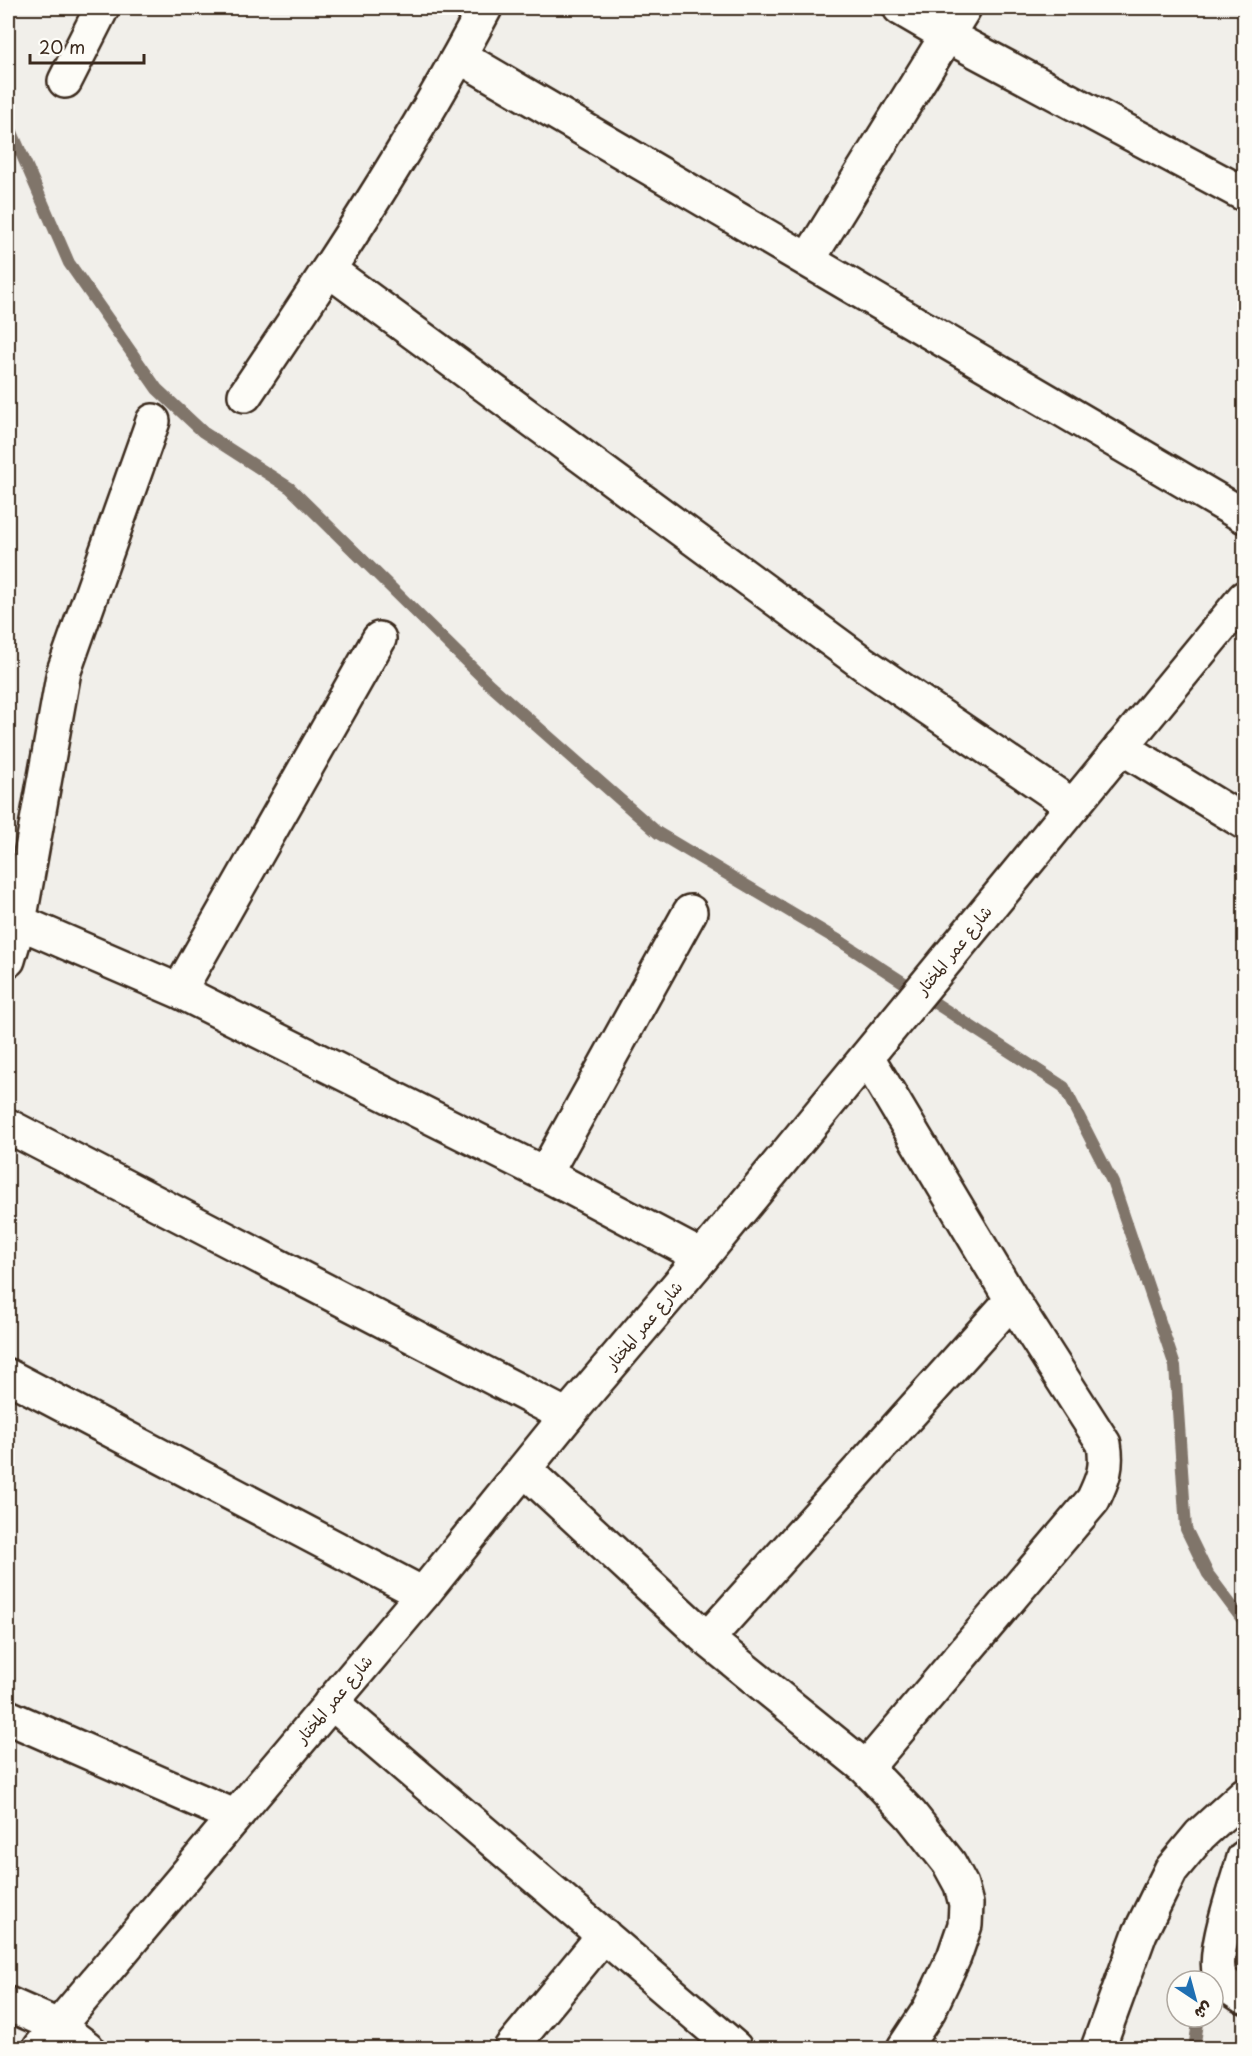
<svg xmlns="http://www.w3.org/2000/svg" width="1252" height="2056" font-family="'Playpen Sans','Playpen Sans Arabic',sans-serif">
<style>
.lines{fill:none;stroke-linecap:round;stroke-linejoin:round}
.stream{stroke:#80746b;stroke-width:12}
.minor-casing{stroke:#3b2a1e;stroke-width:38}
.tertiary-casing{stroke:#3b2a1e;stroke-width:38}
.minor{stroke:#fdfcf7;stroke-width:33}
.tertiary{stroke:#fdfcf7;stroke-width:33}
.labels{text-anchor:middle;stroke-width:6;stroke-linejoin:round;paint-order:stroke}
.street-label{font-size:16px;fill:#3b2a1e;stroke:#fdfcf7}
</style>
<rect width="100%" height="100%" fill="#f1efea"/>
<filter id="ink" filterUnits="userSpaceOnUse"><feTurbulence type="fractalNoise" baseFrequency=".0167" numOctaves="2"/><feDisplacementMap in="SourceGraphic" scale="12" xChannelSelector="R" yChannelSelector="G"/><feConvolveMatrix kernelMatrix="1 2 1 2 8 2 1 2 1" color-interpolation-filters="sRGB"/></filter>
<g filter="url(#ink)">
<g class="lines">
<!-- stream -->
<path class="stream" d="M8,123L69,263L157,389L203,432L290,488L489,684L658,833L843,943L1064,1087L1113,1183L1175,1366L1186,1529L1208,1574L1244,1622
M1236,1856L1244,1833
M1194,2048L1199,2017"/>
<defs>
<path id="minor" d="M900,8L948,36L1244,194
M459,56L1244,516
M65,81L102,8
M808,260L964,8
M329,270L864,664L1073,806
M245,395C330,269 414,142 485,8
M1121,747L1244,822
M19,922L179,991L545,1174L702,1257
M8,960L19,922L64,671L153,421
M179,991L379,639
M8,1126L567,1416
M545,1174L690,912
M8,1376L423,1594
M525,1470L707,1639L866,1768L911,1815L949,1863L961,1885L966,1904L965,1925L954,1957L929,2010L904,2048
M707,1639L1012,1300
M331,1702L735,2048
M8,1717L234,1816
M866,1768L1093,1500C1103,1479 1108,1467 1104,1444L1012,1300L867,1057
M1244,1858C1238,1881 1208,1961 1222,1980C1226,1986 1238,1993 1244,1997
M8,2004L58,2026L87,2048
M511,2048L604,1935
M1098,2048L1140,1933L1171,1870L1200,1835L1244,1795"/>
<path id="tertiary" d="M40,2048L423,1594L567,1416L702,1257L1244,598"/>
</defs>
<!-- minor casing -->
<use href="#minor" class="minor-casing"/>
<!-- tertiary casing -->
<use href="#tertiary" class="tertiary-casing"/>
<!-- minor -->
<use href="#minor" class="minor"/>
<!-- tertiary -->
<use href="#tertiary" class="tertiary"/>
</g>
</g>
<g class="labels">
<!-- street labels -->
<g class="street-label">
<text transform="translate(954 950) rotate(-51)" y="6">شارع عمر المختار</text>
<text transform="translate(644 1325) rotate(-50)" y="6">شارع عمر المختار</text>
<text transform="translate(334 1699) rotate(-50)" y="6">شارع عمر المختار</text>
</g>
</g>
<!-- margin -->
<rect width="1252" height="2056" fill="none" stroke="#fdfcf7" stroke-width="30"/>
<rect x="15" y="15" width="1222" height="2026" fill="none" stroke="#3b2a1e" stroke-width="2" filter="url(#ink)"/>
<!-- north arrow -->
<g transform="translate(1195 1999) rotate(144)"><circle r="28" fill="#fdfcf7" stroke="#afa8a0" stroke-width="1.5"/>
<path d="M0-4.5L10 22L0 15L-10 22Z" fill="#1f6fb2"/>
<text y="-9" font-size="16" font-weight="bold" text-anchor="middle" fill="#3b2a1e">ش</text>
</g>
<!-- scale -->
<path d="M30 54v9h114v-9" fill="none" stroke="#3b2a1e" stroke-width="3"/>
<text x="39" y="54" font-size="18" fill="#3b2a1e" stroke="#fdfcf7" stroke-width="4.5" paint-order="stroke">20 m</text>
</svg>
